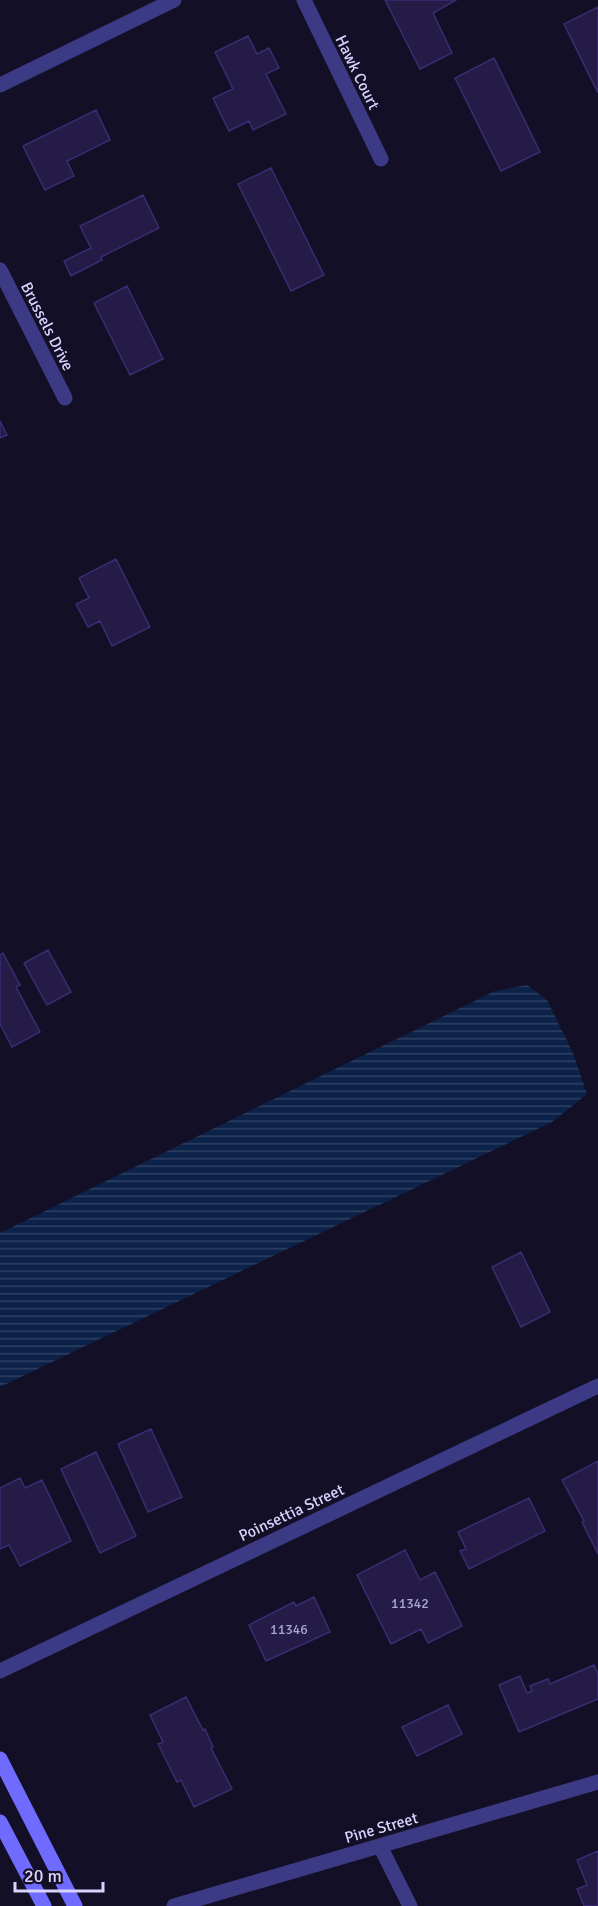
<svg xmlns="http://www.w3.org/2000/svg" width="598" height="1906" font-family="Signika,sans-serif">
<style>
.water{fill:url(#water-rules)}
.building{fill:#241b47;stroke:#3b2d73;stroke-width:1.5}
.lines{fill:none;stroke-linecap:round;stroke-linejoin:round}
.lane{stroke:#3d3a85;stroke-width:15}
.street{stroke:#3d3a85;stroke-width:15}
.secondary{stroke:#6f6bff;stroke-width:15}
.labels{text-anchor:middle;stroke-width:4.5;stroke-linejoin:round;paint-order:stroke}
.number-label{font-size:14px;fill:#aca6d1}
.street-label{font-size:16px;fill:#d9d4ff;stroke:#130f26}
</style>
<defs>
<pattern id="water-rules" width="6" height="5" patternUnits="userSpaceOnUse" patternTransform="scale(1.5)"><rect width="6" height="5" fill="#0c2248"/><path d="M0 2.5h6" fill="none" stroke="#2f4163"/></pattern>
</defs>
<rect width="100%" height="100%" fill="#130f26"/>
<!-- water -->
<path class="water" d="M527,985L547,1000L573,1053L587,1094L552,1122L0,1387V1233L495,991Z"/>
<!-- building -->
<path class="building" d="M385,0H456L433,13L452,53L420,69Z
M598,7V93L564,24Z
M248,36L257,54L269,48L279,68L266,74L286,114L253,130L249,121L229,131L213,98L233,89L215,52Z
M494,58L540,152L501,171L455,78Z
M96,110L110,140L67,161L74,176L45,190L23,146Z
M271,168L324,275L291,291L238,184Z
M143,195L159,228L101,257L102,260L71,276L64,261L91,248L80,226Z
M127,286L163,359L130,375L94,303Z
M0,421L7,435L0,438Z
M116,559L150,627L112,646L100,621L88,627L76,604L89,598L79,578Z
M48,950L71,992L47,1005L24,963Z
M3,953L20,985L16,987L40,1032L12,1047L0,1024V955Z
M521,1252L550,1312L521,1327L492,1267Z
M151,1429L182,1497L148,1512L118,1444Z
M96,1452L136,1536L100,1553L61,1469Z
M598,1461V1554L582,1522L584,1521L562,1480Z
M20,1478L25,1488L42,1480L71,1541L20,1566L9,1545L0,1549V1488Z
M529,1498L545,1531L469,1569L460,1551L466,1549L458,1532Z
M405,1550L420,1580L435,1572L462,1626L428,1643L421,1629L391,1644L357,1575Z
M314,1597L330,1632L266,1661L249,1625L294,1602L296,1606Z
M594,1665L598,1674V1699L519,1732L499,1685L520,1676L527,1693L532,1691L530,1686L548,1679L550,1684Z
M186,1697L203,1730L205,1729L213,1747L211,1748L232,1789L194,1807L181,1780L177,1782L158,1744L163,1742L150,1715Z
M448,1705L462,1734L417,1756L402,1727Z
M598,1851V1906H584L577,1889L587,1885L577,1860Z"/>
<g class="lines">
<!-- lane -->
<path class="lane" d="M380,1846L410,1906"/>
<!-- street -->
<path class="street" d="M304,0L381,159
M0,85L174,0
M0,270L65,398
M0,1671L598,1386
M174,1906L598,1782"/>
<!-- secondary -->
<path class="secondary" d="M0,1759L75,1906
M0,1822L44,1906"/>
</g>
<g class="labels">
<!-- number labels -->
<g class="number-label">
<text x="410" y="1608">11342</text>
<text x="289" y="1634">11346</text>
</g>
<!-- street labels -->
<g class="street-label">
<text transform="translate(358 72) rotate(64)" y="6">Hawk Court</text>
<text transform="translate(48 326) rotate(63)" y="6">Brussels Drive</text>
<text transform="translate(291 1512) rotate(-25)" y="6">Poinsettia Street</text>
<text transform="translate(381 1827) rotate(-16)" y="6">Pine Street</text>
</g>
</g>
<!-- scale -->
<path d="M15 1882v9h88v-9" fill="none" stroke="#d9d4ff" stroke-width="3"/>
<text x="24" y="1882" font-size="18" fill="#d9d4ff" stroke="#130f26" stroke-width="4.5" paint-order="stroke">20 m</text>
</svg>
